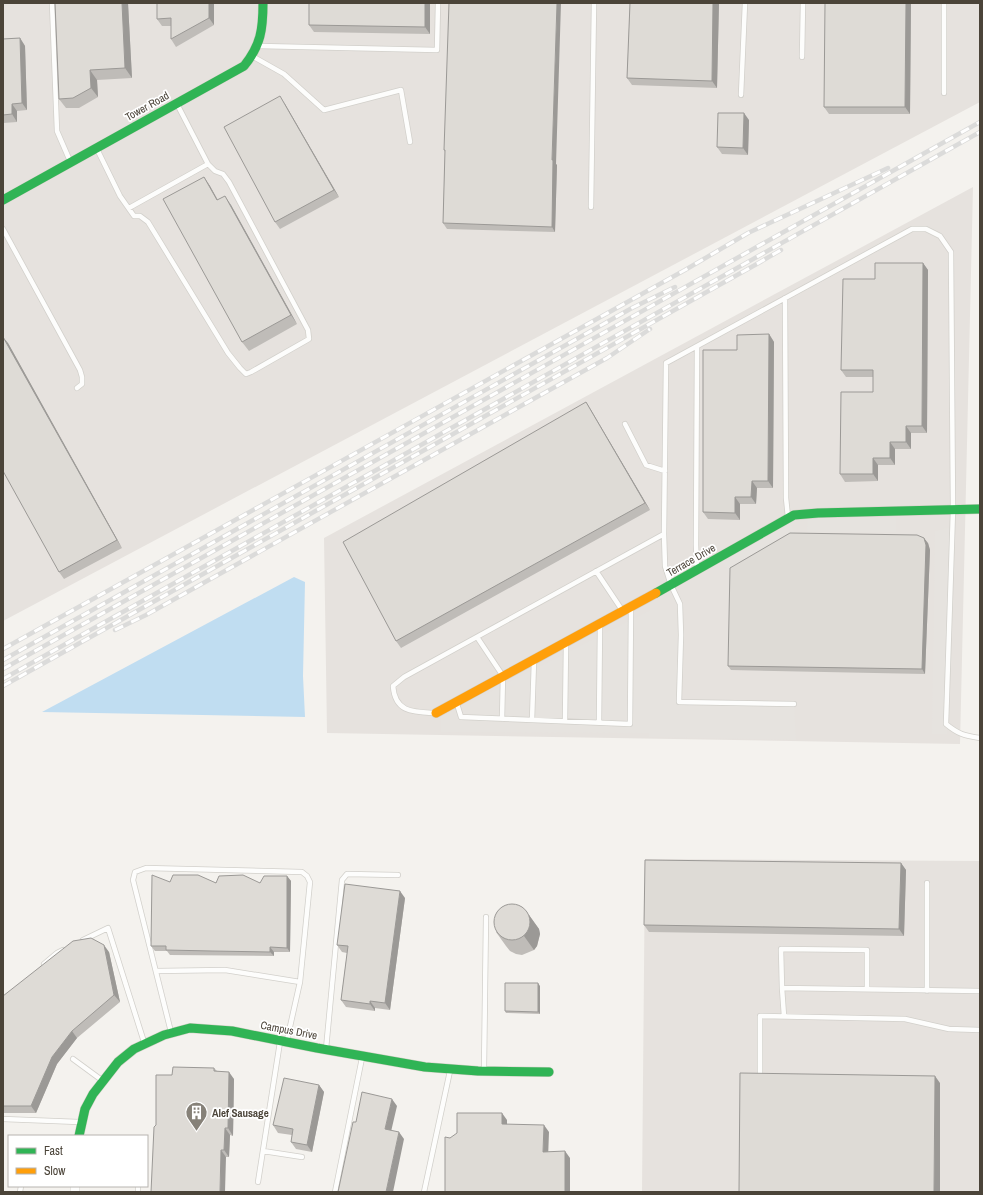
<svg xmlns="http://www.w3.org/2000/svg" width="983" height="1195" font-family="'Archivo Narrow',sans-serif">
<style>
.industrial{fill:#e6e2de}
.parking{fill:#e6e3df}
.water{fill:#c0ddf1}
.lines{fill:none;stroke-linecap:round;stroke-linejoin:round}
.lane-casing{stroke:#d2d0cb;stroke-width:6}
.street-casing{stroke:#d2d0cb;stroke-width:10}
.fast-casing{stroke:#d3cfc5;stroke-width:10}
.slow-casing{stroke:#d3cfc5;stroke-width:10}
.lane{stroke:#fdfdfc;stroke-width:4.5}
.street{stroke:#fdfdfc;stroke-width:9}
.fast{stroke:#30b455;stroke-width:9}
.slow{stroke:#ff9f0a;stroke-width:9}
.rail-casing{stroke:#dbdbda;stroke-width:4.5}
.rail{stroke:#fff;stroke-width:3;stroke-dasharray:9;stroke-linecap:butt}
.wall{fill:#bfbcb8}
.shaded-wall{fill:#9b9996}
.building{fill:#dedbd6;stroke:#9b9996}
.labels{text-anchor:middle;stroke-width:3.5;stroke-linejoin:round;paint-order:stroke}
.street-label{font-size:11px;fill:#4b4439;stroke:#fff}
.poi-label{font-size:11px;font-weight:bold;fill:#4b4439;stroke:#fff;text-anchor:start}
</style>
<rect width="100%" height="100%" fill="#f4f2ee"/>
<!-- industrial -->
<path class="industrial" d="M3,3H980V102L3,621Z
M973,187L960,744L327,733L324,538Z
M645,859L980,861V1192H642Z"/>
<!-- parking -->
<path class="parking" d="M896,511V532H807L808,514Z
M788,518L795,534L728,571L720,557Z
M952,527L947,734H932L935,531Z
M651,610H681L679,702L794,704L796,740L649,737V733L441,732V717Z"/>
<!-- water -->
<path class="water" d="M294,577L305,582L303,676L305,717L42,712Z"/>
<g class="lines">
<defs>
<path id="lane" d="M52,3L57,131L70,161
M944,3V93
M259,46L437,50L438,3
M252,56L284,74L324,110L401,90L410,142
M802,57L803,3
M741,95L745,3
M97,149L120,196L134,216H140L148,222L228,353L240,368L246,374L251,372L309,339L308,330L229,182L223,174L215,171L208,164L177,104
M591,207L594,3
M129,208L208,164
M3,229L80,370L82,377V384L77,388
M785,298L786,498L788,517
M697,347L696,545L697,569
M625,424L646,465L665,471
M664,534L666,363L912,229H926L940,236L951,252L953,510L946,724C958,734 965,736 980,738
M596,571L622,610
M477,637L503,676L502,719
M457,704L461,717L630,724L631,608
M434,713C412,712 395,712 393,686L404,677L664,534L665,566L671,585L680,604L681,635L679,702L794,704
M532,720L534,661
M565,721L566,644
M599,722L600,625
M927,883V991
M83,940L108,928L144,1042
M44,964L57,953L63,950
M156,971L225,970L300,982
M782,988L781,949L867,950V989
M784,1016L782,988L980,991
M171,1032L133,880L135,872L146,868L302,872L307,876L310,882L300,982L287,1040
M326,1049L342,880L347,874L398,875
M73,1059L103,1081
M484,1070L486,917
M760,1074V1016L905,1019L949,1029L980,1030
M3,1119L79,1122
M263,1151L302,1157
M258,1182L280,1042
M20,1192L21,1186
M138,1192V1186
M335,1192L362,1058
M424,1192L450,1071"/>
<path id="street" d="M75,1192V1186"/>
<path id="fast" d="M3,200L244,66C261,45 263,29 263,3
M656,593L794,515L818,513L980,509
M79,1136L85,1109L93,1094L118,1062L134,1049L164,1035L190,1028L232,1031L317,1048L425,1067L478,1071L549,1072"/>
<path id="slow" d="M436,713L656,593"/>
</defs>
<!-- lane casing -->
<use href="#lane" class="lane-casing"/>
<!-- street casing -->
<use href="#street" class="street-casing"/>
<!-- fast casing -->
<use href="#fast" class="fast-casing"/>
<!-- slow casing -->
<use href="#slow" class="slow-casing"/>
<!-- lane -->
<use href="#lane" class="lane"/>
<!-- street -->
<use href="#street" class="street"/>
<!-- fast -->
<use href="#fast" class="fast"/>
<!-- slow -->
<use href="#slow" class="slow"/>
<defs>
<path id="rail" d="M115,630L146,615L607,358L650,329
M3,649L685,270L748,233L888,168
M3,660L632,308L675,287
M3,669L980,122
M3,679L980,132
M3,686L755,265L781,250"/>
</defs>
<!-- rail casing -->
<use href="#rail" class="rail-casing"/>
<!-- rail -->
<use href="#rail" class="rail"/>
</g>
<!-- wall -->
<path class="wall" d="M55,3H128L132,78L97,80L98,97L79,108H66L59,99Z
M214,3V25L176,47L171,39V26H162L157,19Z
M309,3H430V34L314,32L309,25Z
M630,3H719L717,88L632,85L627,78Z
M911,3L910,114H829L824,107Z
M3,35L4,36V39L20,38L25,46L27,110L17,111V122L3,123Z
M285,104L339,197L280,229L275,222Z
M749,120L748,155L722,154L717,147Z
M444,150L556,164L557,165L555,232L447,229L443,223L445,152Z
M204,177L210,186L218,200L231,205L297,324L249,351L242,342Z
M923,263L928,270L927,433H911V449H895V465H878V481L845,482L840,474L873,392V377H846L841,370L875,279Z
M769,334L774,342L773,488H757L756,504H740V520L708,519L703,512L737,350Z
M8,343L122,548L64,579L59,572Z
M586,402L591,410L650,510L401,648L396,641Z
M928,543L930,550L925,674L731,670L728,666Z
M901,863L906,870L904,936L649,932L644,925Z
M287,876L291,881L290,952H274V956L170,955L167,951H155L151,946L170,882L260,883Z
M405,898L390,1010L375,1008V1011L346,1007L341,1000L347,953L342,952L337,945Z
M529,915L539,929L540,934L537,946L534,950L522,955L516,954L510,951L506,946L496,932Z
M109,952L120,1002L77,1038L57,1064L36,1113H3V996Z
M540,986V1014L506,1013L505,1011Z
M214,1068L217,1071L234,1079L233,1136L230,1135L229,1157H226L156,1125L172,1075Z
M319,1085L324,1092L312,1152L296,1149L291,1142L292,1135L278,1133L273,1125Z"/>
<!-- shaded-wall -->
<path class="shaded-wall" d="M122,3H128L132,78L125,68Z
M209,3H214V25L209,18Z
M425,3H430V34L425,27Z
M557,3H561L556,164L557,165L555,232L552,227V160Z
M713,3H719L717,88L712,81Z
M906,3H911L910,114L905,107Z
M20,38L25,46L27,110L22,103Z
M90,70L97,80L98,97L91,88Z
M280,96L285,104L339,197L334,190Z
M12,104L17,111V122L12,114Z
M744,113L749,120L748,155L743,148Z
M204,177L210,186L223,210L217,200Z
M225,196L231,205L297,324L291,315Z
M923,263L928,270L927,433L922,426Z
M769,334L774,342L773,488L768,481Z
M3,337L8,343L122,548L117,540Z
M586,402L591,410L650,510L645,503Z
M906,426L911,433V449L906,442Z
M890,442L895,449V465L890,458Z
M873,458L878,465V481L873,474Z
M752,481L757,488L756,504L751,497Z
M735,497L740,504V520L735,513Z
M924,538L928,543L930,550L925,674L922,669Z
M901,863L906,870L904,936L899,929Z
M287,876L291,881L290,952L287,948Z
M400,891L405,898L390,1010L385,1003Z
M529,915L539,929L540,934L537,946L534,950L524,936Z
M104,945L109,952L120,1002L114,995Z
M270,947L274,952V956L270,952Z
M538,983L540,986V1014L538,1012Z
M370,1001L375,1008V1011L370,1004Z
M72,1031L77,1038L57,1064L36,1113L31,1106L52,1057Z
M229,1072L234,1079L233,1136L228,1128Z
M935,1076L940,1083V1192H934Z
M319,1085L324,1092L312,1152L307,1145Z
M392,1099L397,1106L390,1136L385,1129Z
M502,1113L507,1120V1131L502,1124Z
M544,1125L549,1132L548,1159L543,1152Z
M225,1128L230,1135L229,1157L224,1150Z
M399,1132L404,1139L393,1192H386Z
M221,1150L226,1157L225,1192H220Z
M565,1151L570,1158V1192H565Z"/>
<!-- building -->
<path class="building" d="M55,3H122L125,68L90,70L91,88L73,98L59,99Z
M157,3H209V18L171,39V18L157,19Z
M309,3H425V27L309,25Z
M449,3H557L552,160H553L552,227L443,223L445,150H444Z
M630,3H713L712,81L627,78Z
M825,3H906L905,107H824Z
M20,38L22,103L12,104V114L3,115V39Z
M280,96L334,190L275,222L224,127Z
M718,113H744L743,148L717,147Z
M204,177L217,200L225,196L291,315L242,342L163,199Z
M875,263H923L922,426H906V442H890V458H873V474H840L841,392H873V370H841L843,279H875Z
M769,334L768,481H752L751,497H735V513L703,512V350H737V335Z
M3,337L117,540L59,572L3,471Z
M586,402L645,503L396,641L343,542Z
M790,533L917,535L924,538L926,545L922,669L728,666L730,568Z
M645,860L901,863L899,929L644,925Z
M152,875L170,882L173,875H198L216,883L219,876L243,875L260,883L264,876H287V948L270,947V952L212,951L166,950V946H151Z
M345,884L400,891L385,1003L370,1001V1004L341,1000L348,946L337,945Z
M494 922a18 18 0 1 1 36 0a18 18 0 1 1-36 0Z
M91,938L104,945L114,995L72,1031L52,1057L31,1106H3V996L73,941Z
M505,983H538V1012L505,1011Z
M173,1067L214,1068V1071L229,1072L228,1128H225L224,1150H221L220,1192H151L154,1127L156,1125V1075H172Z
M740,1073L935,1076L934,1192H739Z
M284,1078L319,1085L307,1145L291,1142L293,1129L273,1125Z
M362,1092L392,1099L385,1129L399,1132L386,1192H338L353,1122H356Z
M457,1113H502V1124L544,1125L543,1152L565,1151V1192H445V1137L450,1138L457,1133Z"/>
<!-- icons -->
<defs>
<symbol id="building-pin" viewBox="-11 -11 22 30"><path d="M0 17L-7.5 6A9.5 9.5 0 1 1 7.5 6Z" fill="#868178" stroke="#fff"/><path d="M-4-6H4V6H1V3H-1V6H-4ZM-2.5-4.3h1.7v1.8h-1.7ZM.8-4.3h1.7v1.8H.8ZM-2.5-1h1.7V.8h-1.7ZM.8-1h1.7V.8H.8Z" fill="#fff"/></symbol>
</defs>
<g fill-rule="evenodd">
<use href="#building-pin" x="184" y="1100" width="25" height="34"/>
</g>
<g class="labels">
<!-- street labels -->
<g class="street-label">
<text transform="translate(147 106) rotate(-29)" y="4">Tower Road</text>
<text transform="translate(691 560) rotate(-30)" y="4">Terrace Drive</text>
<text transform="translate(289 1030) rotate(11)" y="4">Campus Drive</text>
</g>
<!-- poi labels -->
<g class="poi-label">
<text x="212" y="1117">Alef Sausage</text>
</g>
</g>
<!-- border -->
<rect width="983" height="1195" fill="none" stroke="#4b4439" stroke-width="8"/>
<!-- legend -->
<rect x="8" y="1135" width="140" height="52" fill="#ffffff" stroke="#b7b4b0"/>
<rect x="16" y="1148" width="20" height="6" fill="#30b455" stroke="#b7b4b0"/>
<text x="44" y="1155" font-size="12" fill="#4b4439">Fast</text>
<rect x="16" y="1168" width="20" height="6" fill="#ff9f0a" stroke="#b7b4b0"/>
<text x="44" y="1175" font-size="12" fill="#4b4439">Slow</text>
</svg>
